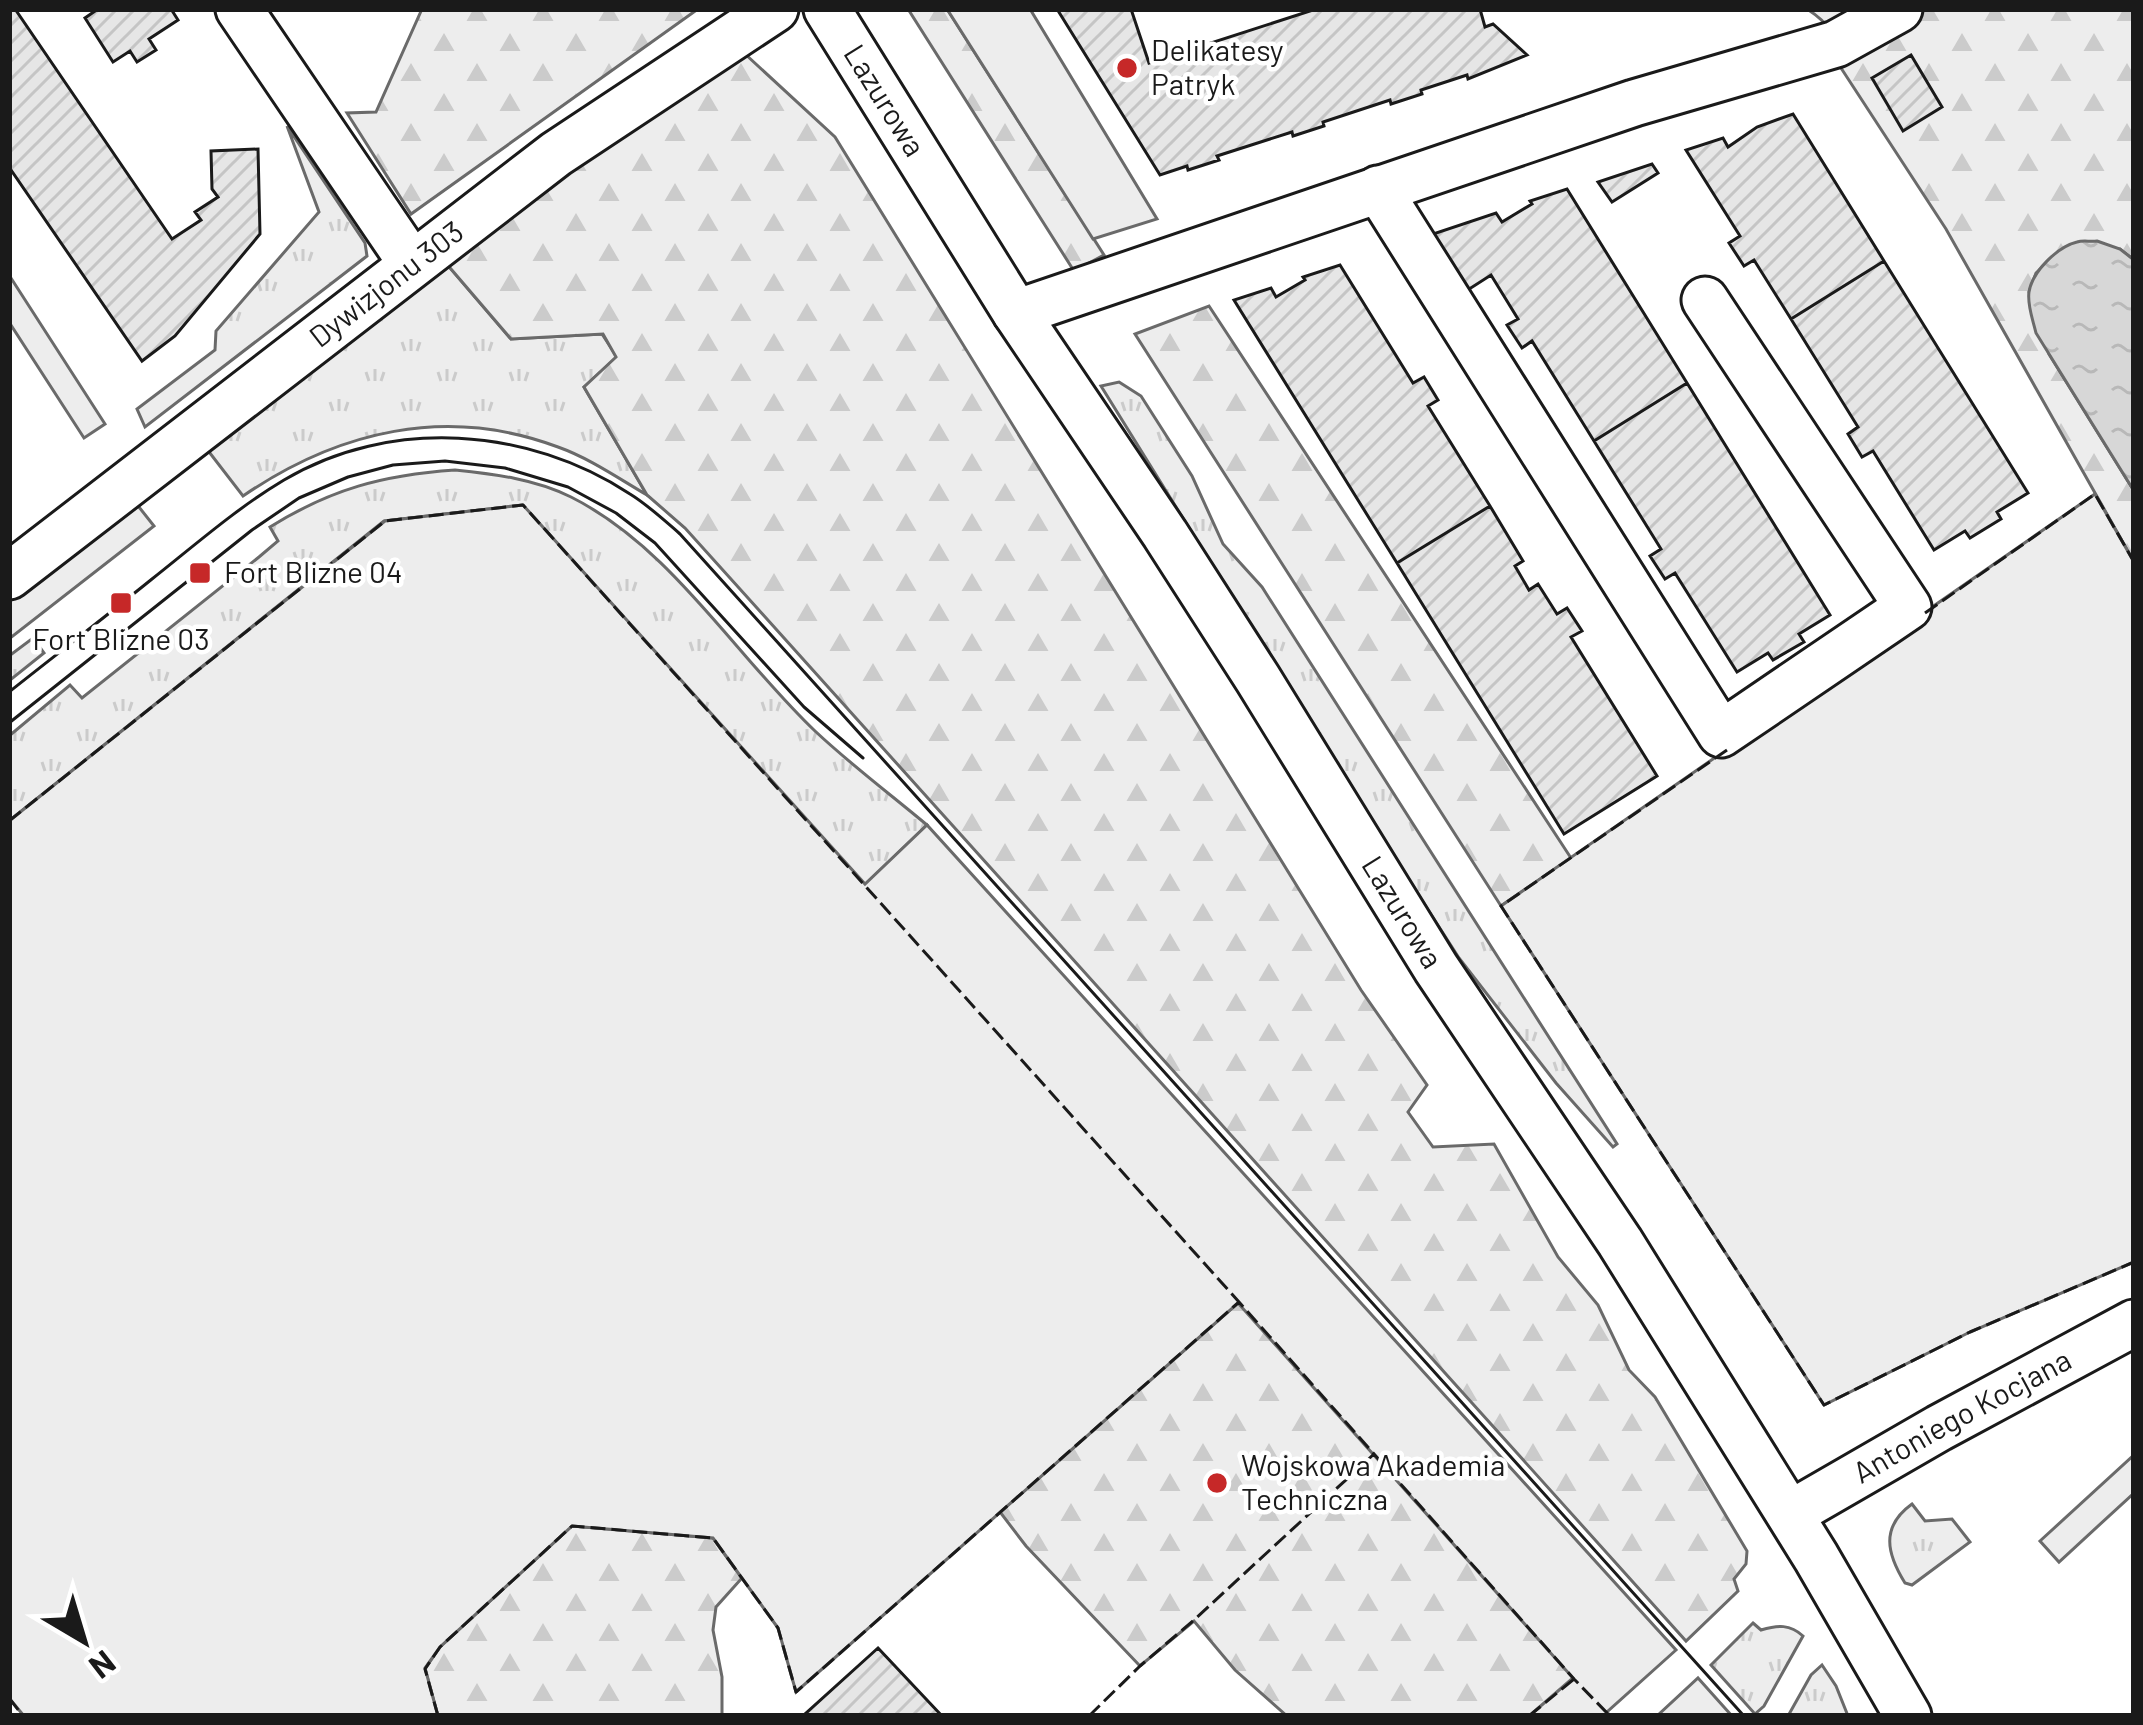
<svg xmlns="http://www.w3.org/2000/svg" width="2143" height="1725" font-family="Barlow,sans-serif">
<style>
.grass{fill:url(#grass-tufts);stroke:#6a6a6a;stroke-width:3}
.forest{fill:url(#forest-firs);stroke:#6a6a6a;stroke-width:3}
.built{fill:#ededed;stroke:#6a6a6a;stroke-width:3}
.water{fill:url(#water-ripples);stroke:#6a6a6a;stroke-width:3}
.building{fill:url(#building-hatch);stroke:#1a1a1a;stroke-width:3}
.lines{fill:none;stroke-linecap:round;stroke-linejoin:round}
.minor-casing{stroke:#1a1a1a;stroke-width:51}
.minor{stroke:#fff;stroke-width:45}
.tram{stroke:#1a1a1a;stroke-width:3}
.fence{stroke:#1a1a1a;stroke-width:3;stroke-dasharray:15 6;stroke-linecap:butt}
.poi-dot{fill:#c62828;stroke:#fff;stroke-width:4.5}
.labels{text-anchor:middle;stroke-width:9;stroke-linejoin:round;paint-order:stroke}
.poi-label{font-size:30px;fill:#1a1a1a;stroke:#fff;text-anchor:start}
.street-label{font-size:30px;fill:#1a1a1a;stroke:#fff}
</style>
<defs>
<pattern id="grass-tufts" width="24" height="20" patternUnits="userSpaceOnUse" patternTransform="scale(3)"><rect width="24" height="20" fill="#ededed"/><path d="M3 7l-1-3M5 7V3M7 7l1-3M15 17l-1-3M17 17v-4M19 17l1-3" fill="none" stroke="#cbcbcb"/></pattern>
<pattern id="forest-firs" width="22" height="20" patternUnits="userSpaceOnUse" patternTransform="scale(3)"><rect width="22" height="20" fill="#ededed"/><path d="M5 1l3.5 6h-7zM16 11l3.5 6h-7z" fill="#cbcbcb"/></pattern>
<pattern id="water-ripples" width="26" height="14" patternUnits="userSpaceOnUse" patternTransform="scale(3)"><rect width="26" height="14" fill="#d7d7d7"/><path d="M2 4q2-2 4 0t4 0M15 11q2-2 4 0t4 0" fill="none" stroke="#b8b8b8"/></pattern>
<pattern id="building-hatch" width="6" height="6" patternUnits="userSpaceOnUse" patternTransform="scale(3)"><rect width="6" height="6" fill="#e6e6e6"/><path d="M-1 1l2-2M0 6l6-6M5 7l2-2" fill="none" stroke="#c5c5c5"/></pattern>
</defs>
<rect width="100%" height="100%" fill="#fff"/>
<!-- grass -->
<path class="grass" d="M287,126L365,243L367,256L145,427L137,409L215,350L216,331L319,212Z
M445,262L511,339L602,334L617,357L584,387L647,495C618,478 589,458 558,447C446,405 338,431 243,496L206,448Z
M1119,382L1141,396L1192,476L1223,544L1262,587L1617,1144L1613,1147L1556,1083L1459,958L1360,804L1101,386Z
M455,470C494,474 535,479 571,497C671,547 734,654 815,731C850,764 890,794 927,825L865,885L522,505L384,521L9,821V736L70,685L82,698L259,557L278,541L270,527C331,489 383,475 455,470Z
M33,638L44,653L9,681V656Z
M1912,1504L1925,1521L1952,1519L1970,1542L1912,1585L1905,1583C1887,1554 1880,1527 1912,1504Z
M1753,1623L1761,1630C1778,1625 1790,1624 1803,1636L1764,1706L1755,1714L1711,1665Z
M1822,1665L1836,1686L1848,1716H1788L1811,1675Z"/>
<!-- forest -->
<path class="forest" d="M422,9H698L411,214L347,113L376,112Z
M908,9H947L1104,255L1074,271Z
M1807,9H2134V260L2120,249L2055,255L2036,273L2029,292L2049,354L2134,491V562L1946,229L1841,68C1835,38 1834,26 1807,9Z
M744,53L835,137L1361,990L1427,1085L1408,1112L1433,1147L1494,1144L1558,1257L1598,1305L1629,1370L1655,1397L1747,1551L1746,1564L1734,1579L1738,1591L1686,1641L685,528L647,495L584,387L616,357L603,334L511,339L445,262L560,173Z
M1209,306L1571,858L1501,906L1135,334Z
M1239,1302L1622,1694L1602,1716H1287L1235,1670L1194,1621L1140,1666L1026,1546L1000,1512Z
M572,1526L713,1538L742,1578L716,1607L713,1630L722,1677V1716H438L425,1669L440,1647Z"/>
<!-- built -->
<path class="built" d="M947,9H1030L1157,219L1093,239Z
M9,275L105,424L84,438L9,322Z
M2095,494L2134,562V1262L1970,1332L1824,1405L1501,906Z
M135,502L154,526L9,639V601Z
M523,505L865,884L927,825L1676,1650L1607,1712L1610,1716H1529L1573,1678L1238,1303L796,1692L778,1628L713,1538L572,1526L440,1647L425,1668L438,1716H24L9,1698V821L385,521Z
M2134,1455V1493L2059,1562L2040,1541Z
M1698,1678L1732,1716H1657Z"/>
<!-- water -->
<path class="water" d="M2097,241L2120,249L2134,260V491L2036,333C2033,320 2027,305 2029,292C2032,272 2057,247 2077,242C2083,240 2090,242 2097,241Z"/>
<!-- building -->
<path class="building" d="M9,9H15L172,239L201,220L195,212L218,197L212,189L211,151L258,149L260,234L175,336L142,361L9,167Z
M98,9H171L178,20L149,39L156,50L137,62L130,51L113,62L85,18Z
M1057,9H1131L1149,63L1316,9H1480L1485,27L1493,24L1527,55L1468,79L1467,75L1421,90L1422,94L1391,104L1390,100L1323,122L1324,126L1293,136L1292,132L1217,156L1219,160L1188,170L1187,166L1160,175Z
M1911,55L1942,107L1903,131L1872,78Z
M1793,114L1884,261L1791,319L1754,260L1744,266L1729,243L1740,236L1686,150L1723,138L1728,147L1757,127Z
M1652,164L1658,173L1612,202L1598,182Z
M1567,189L1687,383L1594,441L1532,341L1522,348L1507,325L1518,319L1491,275L1463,293L1451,274L1456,271L1444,252L1439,255L1427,236L1496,213L1502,222L1532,204L1530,201Z
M1884,261L2028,493L1997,512L2001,519L1970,538L1965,531L1934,550L1873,451L1862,457L1848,434L1858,427L1791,319Z
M1340,265L1413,383L1424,377L1438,400L1428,406L1490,506L1397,563L1234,300L1271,288L1276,297L1305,280L1303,277Z
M1687,383L1830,615L1799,634L1804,642L1773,660L1768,653L1737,672L1675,573L1665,579L1650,556L1661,549L1594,441Z
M1490,506L1523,561L1515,566L1529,590L1538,584L1557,614L1567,608L1582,631L1571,637L1657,776L1564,834L1397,563Z
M878,1648L942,1716H806L804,1715Z"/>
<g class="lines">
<defs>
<g id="minor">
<path d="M239,9L412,264"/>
<path id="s1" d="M827,9L1016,313L1165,534L1258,679L1436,968L1620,1242L1816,1557L1908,1716"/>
<path d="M1378,189L1721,734L1908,607L1705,300"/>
<path d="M1016,313L1634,103L1836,44L1899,9"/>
<path id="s2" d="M9,576L556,154L775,9"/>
<path id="s3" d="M1790,1514L1939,1428L2134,1323"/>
</g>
</defs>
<!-- minor casing -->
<use href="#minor" class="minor-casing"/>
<!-- minor -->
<use href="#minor" class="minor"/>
<!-- tram -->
<path class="tram" d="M9,692C57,654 105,617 152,579C195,545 237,508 284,480C390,417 528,427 630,494C648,505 664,520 680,534L1744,1716
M9,723L252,530L299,498L348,477L393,465L445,461L505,468L568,487L616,513L655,543L804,707L863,758"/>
<!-- fence -->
<path class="fence" d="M1925,613L2095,494L2134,562
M1727,750L1501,906L1824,1405L1970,1332L2134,1262
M9,821L385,521L523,505L1239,1302
M9,1698L23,1716
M438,1716L425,1669L440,1647L572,1526L713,1538L778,1628L796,1692L1239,1302L1574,1679L1610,1716
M1089,1716L1140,1666L1194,1620L1374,1454
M1529,1716L1574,1679"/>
</g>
<!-- markers -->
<g class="poi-dot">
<circle cx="1127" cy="68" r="12"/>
<rect x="188" y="561" width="24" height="24" rx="6"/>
<rect x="109" y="591" width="24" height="24" rx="6"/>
<circle cx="1217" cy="1483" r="12"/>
</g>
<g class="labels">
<!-- poi labels -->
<g class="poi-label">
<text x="1151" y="61">Delikatesy<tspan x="1151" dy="34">Patryk</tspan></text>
<text x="224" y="583">Fort Blizne 04</text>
<text x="121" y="650" text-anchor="middle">Fort Blizne 03</text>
<text x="1241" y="1476">Wojskowa Akademia<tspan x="1241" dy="34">Techniczna</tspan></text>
</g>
<!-- street labels -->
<g class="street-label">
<text dy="10" stroke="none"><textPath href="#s1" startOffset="108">Lazurowa</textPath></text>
<text dy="10" stroke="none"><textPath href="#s2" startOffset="477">Dywizjonu 303</textPath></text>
<text dy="10" stroke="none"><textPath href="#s1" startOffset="1071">Lazurowa</textPath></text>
<text dy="10" stroke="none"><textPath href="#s3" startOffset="198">Antoniego Kocjana</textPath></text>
</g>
</g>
<!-- border -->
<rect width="2143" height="1725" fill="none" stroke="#1a1a1a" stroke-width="24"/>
<!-- north arrow -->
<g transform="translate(84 1641) rotate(142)" stroke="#ffffff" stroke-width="9" paint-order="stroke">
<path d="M0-9L21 45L0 30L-21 45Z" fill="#1a1a1a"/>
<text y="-18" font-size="33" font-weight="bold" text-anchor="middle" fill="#1a1a1a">N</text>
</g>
</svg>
